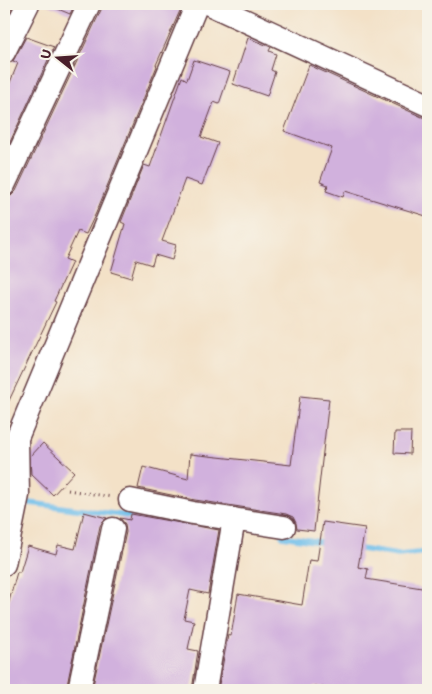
<svg xmlns="http://www.w3.org/2000/svg" width="432" height="694" font-family="Itim,sans-serif">
<style>
.lines{fill:none;stroke-linecap:round;stroke-linejoin:round}
.stream{stroke:#71bfeb;stroke-width:5.5}
.building{fill:#d1b1dd}
.minor-casing{stroke:#633c42;stroke-width:25}
.path{stroke:#633c42;stroke-width:3;stroke-dasharray:1 4;stroke-linecap:butt}
.minor{stroke:#fff;stroke-width:22}
</style>
<rect width="100%" height="100%" fill="#f7f3e8"/>
<filter id="ink" filterUnits="userSpaceOnUse"><feTurbulence type="fractalNoise" baseFrequency=".02" numOctaves="2"/><feDisplacementMap in="SourceGraphic" scale="10" xChannelSelector="R" yChannelSelector="G"/><feConvolveMatrix kernelMatrix="1 2 1 2 8 2 1 2 1" color-interpolation-filters="sRGB"/></filter>
<filter id="wash" filterUnits="userSpaceOnUse"><feTurbulence type="fractalNoise" baseFrequency=".0096" numOctaves="4" result="noise"/><feDisplacementMap in="SourceGraphic" scale="20" xChannelSelector="R" yChannelSelector="G"/><feGaussianBlur stdDeviation="1.12" result="paint"/><feColorMatrix in="noise" values="0 0 0 0 0 0 0 0 0 0 0 0 0 0 0 0 0 1.4 0 .05"/><feComposite in="paint" operator="in"/></filter>
<g filter="url(#wash)">
<rect width="100%" height="100%" fill="#f3e1c7"/>
<g class="lines">
<!-- stream -->
<path class="stream" d="M22,502L137,517
M156,519L186,523
M282,536L327,543
M354,548L398,555L428,552"/>
</g>
<g id="blocks">
<!-- building -->
<path class="building" d="M4,4H13L4,23Z
M46,4H75L70,14Z
M102,4H183L156,65L157,66L96,213L86,234L78,231L65,259L72,262L54,301L56,302L4,411V198L11,196L16,191L101,10Z
M26,37L54,47L4,155V97L18,63L13,61Z
M248,38L271,47L269,51L276,54L271,70L275,72L267,96L233,84Z
M194,60L230,72L219,104L214,102L201,137L218,143L202,185L185,179L162,241L176,245L172,260L155,255L152,265L136,260L131,278L111,272L125,224L121,222L144,165L150,167L182,77L187,80Z
M309,65L422,117L428,118V209L426,216L345,191L343,197L326,191L328,185L320,182L332,148L284,131Z
M300,396L329,399L314,531L297,529L296,523L293,517L286,514L195,500L138,488L143,467L188,479L190,454L291,465Z
M395,432H411L410,454L394,453Z
M43,443L74,472L53,495L31,474L30,457Z
M84,512L107,518L103,521L100,526L66,690H4V620L17,572H20L28,546L56,554L58,545L75,549Z
M131,514L219,530L208,594L190,590L184,619L194,621L188,649L198,651L192,690H146L121,685L120,690H92L126,532L125,524L120,518L130,520Z
M323,522L365,528L358,567L368,569L366,579L428,589V690H344L314,686L313,690H218L228,635L231,636L238,594L302,605L309,560L317,561Z"/>
</g>
</g>
<g filter="url(#ink)">
<use href="#blocks" fill-opacity="0" stroke="#633c42" stroke-width="1"/>
<g class="lines">
<defs>
<path id="minor" d="M209,4L428,105
M4,52L28,4
M4,185L89,4
M130,500L193,513L284,527
M4,564L18,495L17,438L197,4
M79,690L113,529
M205,690L234,519"/>
</defs>
<!-- minor casing -->
<use href="#minor" class="minor-casing"/>
<!-- path -->
<path class="path" d="M68,490L112,497"/>
<!-- minor -->
<use href="#minor" class="minor"/>
</g>
</g>
<!-- margin -->
<rect width="432" height="694" fill="none" stroke="#f7f3e8" stroke-width="20"/>
<!-- north arrow -->
<g transform="translate(58 58) rotate(287)" stroke="#f7f3e8" stroke-width="4" paint-order="stroke">
<path d="M0-4L9 19L0 12L-9 19Z" fill="#4a1f2b"/>
<text y="-8" font-size="14" font-weight="bold" text-anchor="middle" fill="#4a1f2b">U</text>
</g>
</svg>
